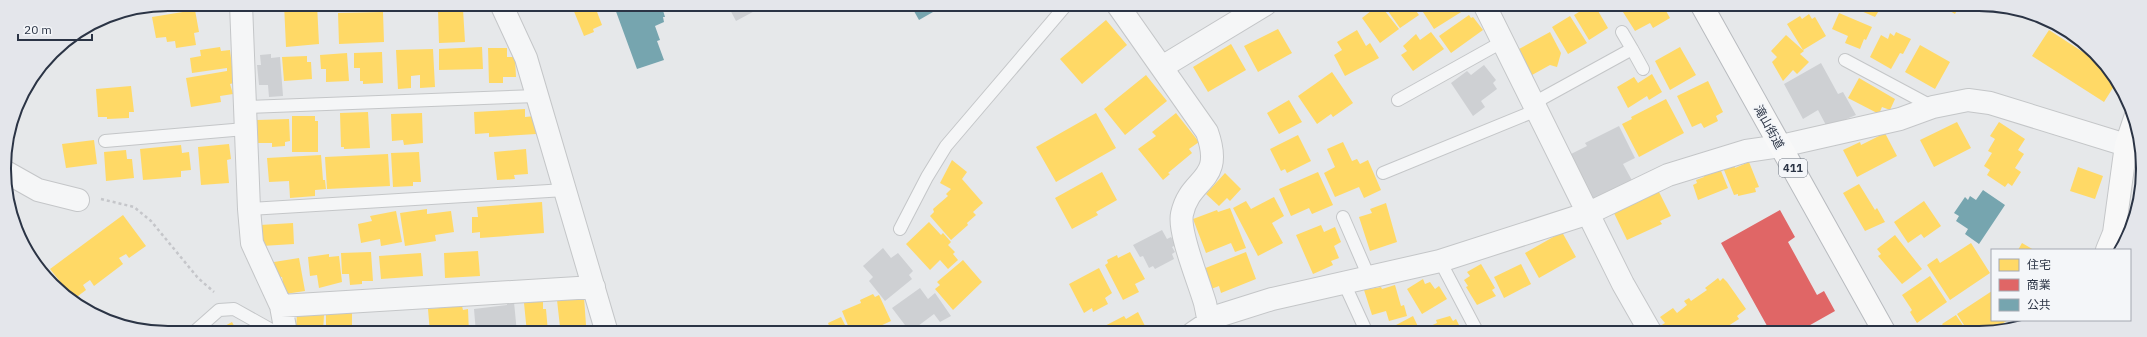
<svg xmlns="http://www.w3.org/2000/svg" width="2147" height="337" font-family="'IBM Plex Sans','Noto Sans JP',sans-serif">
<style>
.homes{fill:#ffd966}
.shops{fill:#e06666}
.public{fill:#76a5af}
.building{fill:#ced0d3}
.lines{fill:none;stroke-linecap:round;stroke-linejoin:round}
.lane-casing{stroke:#c4c6c8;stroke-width:14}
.street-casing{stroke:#c4c6c8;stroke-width:24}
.secondary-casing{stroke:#c4c6c8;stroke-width:24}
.highway-casing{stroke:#b8bbbf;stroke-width:24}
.path{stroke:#c5c6ca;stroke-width:2.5;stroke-dasharray:3 3;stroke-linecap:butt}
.lane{stroke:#f5f6f7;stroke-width:12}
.street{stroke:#f5f6f7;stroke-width:22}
.secondary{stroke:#f8f8f8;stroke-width:22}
.highway{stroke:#f8f8f8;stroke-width:22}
.labels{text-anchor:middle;stroke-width:4;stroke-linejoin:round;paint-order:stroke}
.shield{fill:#f4f6f9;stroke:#676e7b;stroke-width:1}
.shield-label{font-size:11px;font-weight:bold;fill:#2b3445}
.street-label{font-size:12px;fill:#2b3445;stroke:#f4f6f9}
.rim{fill:none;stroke:#2b3445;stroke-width:2}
</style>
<rect width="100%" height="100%" fill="#e6e8ea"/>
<!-- homes -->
<path class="homes" d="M284,4H317L319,44L286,47Z
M571,4H594L602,25L593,29L594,32L584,36Z
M1383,4H1411L1419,15L1400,28Z
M1436,4H1463L1466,9L1434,29L1423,12Z
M1592,4H1594L1608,28L1589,40L1574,15Z
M1637,4H1662L1670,18L1653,28L1650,23L1635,31L1623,12Z
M1845,4H1883L1875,17Z
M1938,4H1960L1955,14Z
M1381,6L1399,29L1380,43L1362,18L1376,7L1378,9Z
M463,9L465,42L439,43L438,10Z
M195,10L199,32L194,33L196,45L176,48L175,41L167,42L166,37L156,38L152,17Z
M383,12L384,42L339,44L338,13Z
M1839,13L1872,27L1866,40L1864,39L1860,49L1845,43L1848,36L1832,29Z
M1809,14L1812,19L1815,17L1826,36L1803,50L1787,24L1800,16L1802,19Z
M1469,15L1471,18L1473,17L1483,30L1451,53L1439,36Z
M1570,16L1587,43L1568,54L1552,27Z
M1106,20L1127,45L1082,84L1060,59Z
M1278,29L1292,53L1258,72L1244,46Z
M1357,30L1366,46L1370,43L1379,58L1345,76L1334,55L1342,50L1337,42Z
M2049,30L2106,67L2116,83L2104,102L2032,56Z
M1431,32L1444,49L1413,71L1401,55L1407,51L1403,46L1416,34L1420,40Z
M1550,32L1561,53L1557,67L1550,65L1532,75L1519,49Z
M1896,32L1911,39L1903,54L1900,53L1891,69L1870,57L1881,35L1888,39L1890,33L1894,36Z
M1786,35L1804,51L1800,54L1809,62L1797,74L1793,70L1783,81L1772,62L1777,57L1771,51Z
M1231,44L1246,70L1208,92L1193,67Z
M1920,45L1950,62L1935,89L1905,72Z
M220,47L221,51L230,50L234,83L230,84L233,94L220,96L221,102L191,107L186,78L227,71V68L192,73L190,58L201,56L200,50Z
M482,47L483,69L439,70V49Z
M1680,47L1696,75L1670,90L1655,61Z
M488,48H507V57H515L516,77H503V83H489Z
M433,49L435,87L420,88V75L411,76V88L398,89L396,50Z
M382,52L383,83L363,84V81H360V68H354V53Z
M347,53L349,81L326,82V69H321L320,55Z
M307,56V62H311L312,79L284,81L282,57Z
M1332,72L1353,103L1333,117L1331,114L1317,124L1298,96Z
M1652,74L1662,92L1649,100L1647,96L1628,108L1617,87L1634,77L1638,83Z
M1146,75L1167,101L1125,135L1104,109Z
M1859,78L1895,99L1890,110L1882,107L1879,114L1848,98Z
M1708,81L1723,112L1716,116L1718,121L1704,128L1701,123L1692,127L1677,96Z
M131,86L134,112H129V118L107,119V117H98L96,89Z
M1666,99L1684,133L1639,157L1622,124L1632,119L1631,117Z
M1289,100L1302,122L1279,134L1267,113Z
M525,109V117L535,116L536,134L489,137V133L475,134L474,112Z
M368,112L370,148L344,149V147H341L340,113Z
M422,113L423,143L404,145L403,140L392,141L391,114Z
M1096,113L1116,148L1056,182L1036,147Z
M1176,113L1199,142L1189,149L1192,153L1168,173L1170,174L1163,180L1138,149L1156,136L1152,132Z
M292,116H315V121H318V152H292Z
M289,119L290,141L285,142V146L272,147V143H258L257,120Z
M1957,122L1971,148L1934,167L1920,140Z
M1999,122L2025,139L2018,150L2024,154L2015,168L2021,172L2012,186L2008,183L2005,187L1987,175L1990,170L1984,166L1992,153L1988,151L1995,139L1990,136Z
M1885,133L1897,156L1857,177L1843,150L1860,142L1861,145Z
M1298,135L1311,161L1287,173L1285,169L1281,171L1270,149Z
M94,140L97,164L66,168L62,144Z
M1343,142L1352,161L1357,159L1360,164L1368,160L1381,190L1364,198L1359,187L1335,197L1324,173L1335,167L1327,149Z
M229,144L231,159L227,160L229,183L201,185L198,147Z
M181,145L182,153L189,152L191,170L181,171V177L143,180L140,149Z
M526,149L528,174L514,175L515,179L497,180L494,152Z
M126,150L127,159H132L134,178L106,181L104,152Z
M419,152L421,182H413V186L393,187L391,153Z
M388,154L390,186L327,189L325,157Z
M321,155L323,180H325L326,189L315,190V196L290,198L289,181L269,182L267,158Z
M952,160L967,172L962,179L983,203L973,212L976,215L967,223L968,225L951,240L930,216L934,212L933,209L948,196L946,194L951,189L940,183Z
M1733,161L1735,168L1749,162L1759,187L1755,188L1756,192L1738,196V194L1734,195L1722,165Z
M1719,166L1728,188L1698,200L1693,185L1697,183L1696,180L1704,177L1702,172Z
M2078,167L2103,176L2095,199L2070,191Z
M1102,172L1117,200L1096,212L1098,215L1072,229L1055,198Z
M1318,172L1333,205L1312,214L1309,208L1291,216L1279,189Z
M1225,173L1241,189L1230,201L1227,198L1219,206L1206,194Z
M1859,184L1875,210L1877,208L1885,222L1865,231L1843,193Z
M1658,190L1671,216L1660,221L1662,224L1627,240L1613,211Z
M1274,197L1284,216L1272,223L1283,243L1258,256L1233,208L1246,201L1251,209Z
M1924,201L1941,226L1924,238L1921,234L1908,243L1894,222Z
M542,202L544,233L480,238V232L472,233V217H478L477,207Z
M1386,203L1397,242L1370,251L1359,217L1372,213L1370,209Z
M1230,208L1246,248L1235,252L1231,243L1206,253L1193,219L1217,210L1218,212Z
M427,209V214L451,211L454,232L435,235L436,241L405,246L400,213Z
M396,211L402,242L381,246L380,239L361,243L358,224L372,221L370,216Z
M123,215L146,246L129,258L126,254L119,258L123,264L94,286L90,280L83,285L86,290L74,299L50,269Z
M929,222L941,235L943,233L951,242L948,245L955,252L953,254L958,260L948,269L940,260L930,270L906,244Z
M293,223L294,244L262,246L260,225Z
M1321,225L1324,232L1335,227L1341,242L1334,246L1339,258L1331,261L1333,265L1313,274L1296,235Z
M1562,232L1576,257L1539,278L1525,253Z
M1895,235L1922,269L1902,284L1878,256L1881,254L1877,249Z
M1971,243L1990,273L1950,300L1927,265L1937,258L1940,263Z
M2022,243L2034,250H2018Z
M478,251L480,276L445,278L444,253Z
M371,252L373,281H362V284L350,285L349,274H342L341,253Z
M1130,252L1145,279L1135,284L1139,292L1123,300L1105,265L1108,263L1107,260L1117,255L1118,258Z
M1246,252L1256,279L1221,293L1219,286L1211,289L1203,269Z
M421,253L423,276L381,279L379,256Z
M329,254V257L339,256L342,282L319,288L317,275L310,276L308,257Z
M299,258L305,291L285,294L282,277L277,278L274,262Z
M963,260L982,282L953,310L935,289L940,285L937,282Z
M1481,264L1495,288L1492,290L1496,296L1477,305L1466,287L1468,286L1464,280L1470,276L1467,272Z
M1521,264L1531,284L1504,298L1494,277Z
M1099,268L1112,293L1105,298L1108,304L1093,312L1092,308L1084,313L1069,284Z
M1930,276L1947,302L1917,323L1910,312L1912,310L1902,295Z
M1718,278L1720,281L1723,278L1727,282L1746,309L1737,316L1739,319L1725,328L1723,326L1717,331L1719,333H1665L1660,326L1665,323L1660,317L1673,308L1677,313L1687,305L1684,301L1689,298L1691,301L1707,290L1705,288Z
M1423,279L1425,284L1430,282L1435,289L1439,286L1447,299L1422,314L1407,289Z
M1395,285L1401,306L1404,305L1407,316L1389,321L1386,311L1372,315L1364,290L1381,287L1382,289Z
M1992,291V320H2008L1989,333H1969L1957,314Z
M873,294L875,297L879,295L891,321L865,333H851L842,311L861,303L860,300Z
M584,297L586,325L560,327L557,300Z
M543,301V309H546L548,332L527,333L524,303Z
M462,306L463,310L468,309L469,333H430L428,309Z
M1138,312L1147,330L1141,333L1095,331L1124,316L1126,319Z
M326,313H352V333H326Z
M303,314L324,315L323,332L307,333L303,331V328L296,327L297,315Z
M1956,315L1968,333H1945L1947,331L1942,324Z
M1413,316L1421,333H1381Z
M1450,316L1453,321L1456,319L1463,333H1428L1426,328L1437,323L1436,320Z
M841,317L849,333H820L830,328L828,323Z
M232,322L238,333H212Z
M580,326V333H557V329Z
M664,326L666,333H643V332Z
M1512,327L1515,333H1502Z"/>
<!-- shops -->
<path class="shops" d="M1780,210L1795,237L1788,242L1817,295L1824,291L1835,311L1796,333H1771L1721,243Z"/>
<!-- public -->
<path class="public" d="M620,4H629L630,8L640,4H661L665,17H663L664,22L655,26L660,40L657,41L664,60L637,69L614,6Z
M910,4H947L919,20Z
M1983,190L2005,205L1979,244L1965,234L1968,229L1956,221L1959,216L1954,213L1965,197L1968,200L1970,196L1976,200Z"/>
<!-- building -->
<path class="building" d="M727,4H763L764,6L736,21Z
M271,54V58L280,57L283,96L269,97L268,85H259L257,65H261L260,55Z
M1821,63L1838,94L1843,92L1856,115L1827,127L1818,110L1803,119L1784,84Z
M1484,65L1496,80L1493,83L1497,89L1481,101L1485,107L1473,116L1451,83L1467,71L1471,75Z
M1619,126L1635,158L1623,164L1634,184L1595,201L1571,154L1587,146L1585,143Z
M1162,230L1167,239L1171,237L1176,245L1172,247L1175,252L1172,254L1174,259L1155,269L1153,266L1149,268L1143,256L1140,257L1133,245Z
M883,248L891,258L898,253L913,271L909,275L912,279L885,301L869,281L873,277L863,266Z
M920,288L928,299L935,293L951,316L940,322L934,314L914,329L912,327L908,329L892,308Z
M507,302H514L517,333H476L474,309L507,305Z"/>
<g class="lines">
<defs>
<path id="lane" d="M1237,4L1244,17
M1632,49L1643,69
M1845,60L1933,107
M1398,100L1502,42
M245,107L537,96
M105,141L245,129
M1383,173L1537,110L1541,99L1632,49L1622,32
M249,209L565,190
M1343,217L1369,277
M900,229L927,177L946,146L1067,4
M1440,261L1478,333
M1344,283L1367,333
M193,333L219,310L234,309L277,333"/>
<path id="street" d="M241,4L249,209L252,243L281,306L286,333
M501,4L526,58L607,333
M1117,4L1207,132C1225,183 1190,176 1182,214C1178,232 1199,282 1205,303C1207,312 1209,323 1211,333
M1484,4L1623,284L1651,333
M1162,67L1266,4
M6,172L38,190L78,200
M281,306L594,287
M1193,333L1218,316L1272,299L1440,261L1589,213L1668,175L1746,151L1781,146L1900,119L1933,107L1968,100L1990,103L2126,145"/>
<path id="secondary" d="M2107,250L2114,233L2126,145L2135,118"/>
<path id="highway" d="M1701,4L1885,333"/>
</defs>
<!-- lane casing -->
<use href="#lane" class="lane-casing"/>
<!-- street casing -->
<use href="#street" class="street-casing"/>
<!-- secondary casing -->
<use href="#secondary" class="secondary-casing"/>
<!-- highway casing -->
<use href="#highway" class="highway-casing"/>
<!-- path -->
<path class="path" d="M101,199L134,207L151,221L198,278L214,292"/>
<!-- lane -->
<use href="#lane" class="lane"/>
<!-- street -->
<use href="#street" class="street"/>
<!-- secondary -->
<use href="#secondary" class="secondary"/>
<!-- highway -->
<use href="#highway" class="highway"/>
</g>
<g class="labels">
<!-- shield labels -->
<rect class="shield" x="1779" y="159" width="28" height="18" rx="3"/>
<g class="shield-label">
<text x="1793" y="172">411</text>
</g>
<!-- street labels -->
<g class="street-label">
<text transform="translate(1769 127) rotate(61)" y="4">滝山街道</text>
</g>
</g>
<!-- crop -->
<path d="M0 0H2147V337H0ZM168 11H1979A157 157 0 0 1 2136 168V169A157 157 0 0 1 1979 326H168A157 157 0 0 1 11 169V168A157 157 0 0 1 168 11Z" fill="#e4e6eb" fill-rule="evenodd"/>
<path class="rim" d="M168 11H1979A157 157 0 0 1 2136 168V169A157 157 0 0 1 1979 326H168A157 157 0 0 1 11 169V168A157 157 0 0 1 168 11Z"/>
<!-- legend -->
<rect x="1991" y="249" width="140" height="72" fill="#f4f6f9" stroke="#a4a8b1"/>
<rect x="1999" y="259" width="20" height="12" fill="#ffd966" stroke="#a4a8b1"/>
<text x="2027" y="269" font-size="12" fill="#2b3445">住宅</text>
<rect x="1999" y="279" width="20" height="12" fill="#e06666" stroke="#a4a8b1"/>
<text x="2027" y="289" font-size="12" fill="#2b3445">商業</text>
<rect x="1999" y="299" width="20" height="12" fill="#76a5af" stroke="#a4a8b1"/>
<text x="2027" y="309" font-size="12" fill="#2b3445">公共</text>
<!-- scale -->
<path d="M18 34v6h74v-6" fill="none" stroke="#2b3445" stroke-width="2"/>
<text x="24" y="34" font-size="12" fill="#2b3445" stroke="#f4f6f9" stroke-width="3" paint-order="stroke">20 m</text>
</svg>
